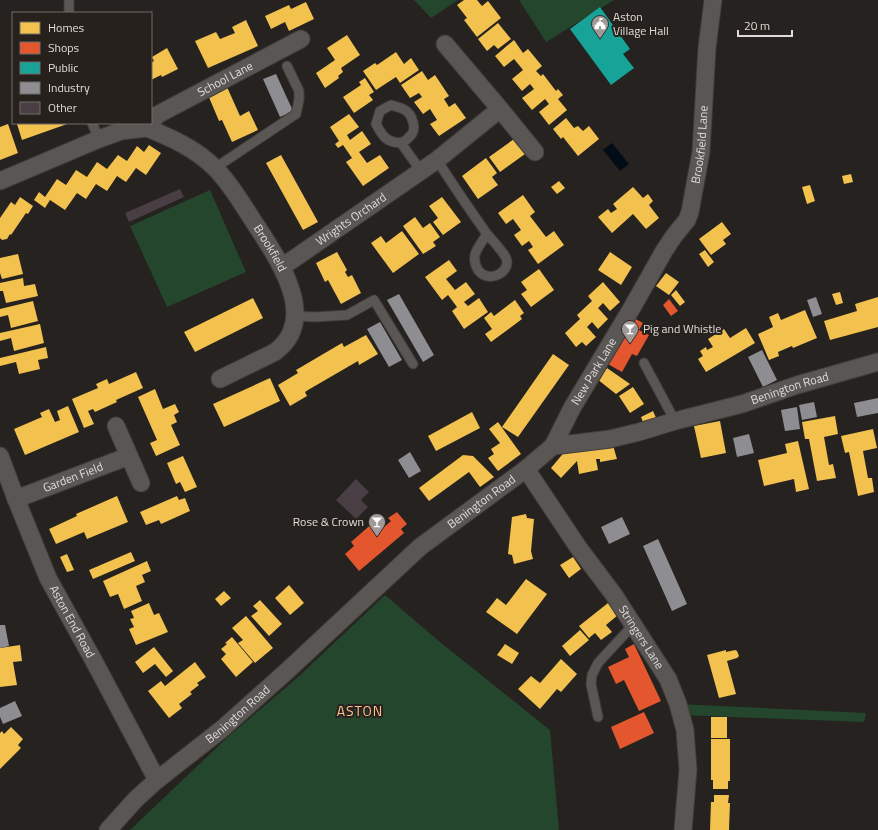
<svg xmlns="http://www.w3.org/2000/svg" width="878" height="830" font-family="'Titillium Web',sans-serif">
<style>
.green{fill:#23462c}
.water{fill:#030d18}
.homes{fill:#f2c14e}
.shops{fill:#e4572e}
.public{fill:#17a398}
.industry{fill:#8d8d92}
.building{fill:#483e44}
.lines{fill:none;stroke-linecap:round;stroke-linejoin:round}
.lane-casing{stroke:#403d3b;stroke-width:11}
.street-casing{stroke:#403d3b;stroke-width:19}
.lane{stroke:#595654;stroke-width:9}
.street{stroke:#595654;stroke-width:17}
.labels{text-anchor:middle;stroke-width:4;stroke-linejoin:round;paint-order:stroke}
.poi-label{font-size:12px;fill:#e0dbd9;stroke:#27211e;text-anchor:start}
.street-label{font-size:12px;fill:#e0dbd9;stroke:#27211e}
.quarter-label{font-size:14px;letter-spacing:1px;fill:#fec089;stroke:#27211e}
</style>
<rect width="100%" height="100%" fill="#252220"/>
<!-- green -->
<path class="green" d="M414,0H458L431,18Z
M519,0H614L546,42Z
M210,190L246,272L167,307L130,226Z
M385,595L440,642L550,730L559,830H130L230,735L297,678Z
M678,704L866,713L864,722L681,715Z"/>
<!-- water -->
<path class="water" d="M612,143L629,164L620,171L603,150Z"/>
<!-- homes -->
<path class="homes" d="M464,0H477L482,6L488,1L501,18L477,37L464,20L467,18L457,5Z
M306,2L314,19L289,31L285,22L271,29L265,16L289,5L291,9Z
M246,20L258,46L208,68L195,41L216,32L220,39L235,33L232,27Z
M498,23L511,39L498,49L494,45L487,51L478,39Z
M347,35L360,55L341,68L343,72L338,76L339,78L325,88L316,73L335,60L327,48Z
M514,40L523,53L528,49L542,66L536,71L541,76L543,74L556,91L558,89L563,95L558,99L567,110L549,125L539,112L549,104L545,99L532,110L522,98L534,89L530,84L522,91L512,79L523,70L519,65L514,59L504,67L495,56Z
M167,48L178,69L162,77L161,75L151,80V63L154,61L152,57Z
M396,52L404,64L411,58L419,70L400,83L396,77L376,90L363,71L375,63L377,65Z
M422,71L428,80L435,75L449,96L444,99L449,107L455,103L466,118L439,136L430,124L437,120L430,109L423,114L414,102L422,97L419,93L410,98L401,85Z
M365,78L374,92L369,95L373,100L354,113L343,97L361,85L359,82Z
M227,87L240,116L249,111L258,130L232,142L222,120L219,121L208,95Z
M349,114L359,127L347,135L350,140L362,131L371,144L359,152L367,163L380,155L389,168L363,186L346,162L352,158L343,145L338,148L335,144L339,141L330,127Z
M566,118L574,128L578,126L583,131L589,126L599,139L578,156L563,137L561,139L553,129Z
M20,123H70L22,140L17,124Z
M8,124L18,153L0,160V127Z
M514,139L525,154L500,172L489,157Z
M149,145L161,153L146,175L136,168L126,182L117,176L107,191L96,184L86,199L77,193L65,210L50,200L45,208L34,200L39,192L45,197L57,179L66,185L76,170L87,177L97,162L107,169L118,155L127,161L137,146L144,152Z
M281,155L318,222L303,230L266,163Z
M486,158L497,173L492,177L498,185L478,199L462,176Z
M851,174L853,182L844,184L842,176Z
M559,181L565,188L557,194L551,187Z
M810,185L815,201L807,204L802,187Z
M633,187L643,198L648,194L653,201L649,205L659,218L646,229L633,214L612,233L598,217L608,209L611,213L617,209L613,204Z
M523,195L535,212L530,216L546,237L554,231L564,245L538,264L528,250L533,247L529,241L522,246L514,235L521,230L513,219L506,224L498,213Z
M20,197L33,206L28,214L26,213L11,235L10,234L7,239L2,240L0,238V218L11,202L15,205Z
M442,197L461,222L443,235L433,222L438,218L429,206Z
M415,217L423,228L430,223L440,237L433,242L436,246L423,254L403,226Z
M722,222L731,234L723,240L726,244L711,255L699,239Z
M402,231L419,254L393,273L371,243L381,236L386,243Z
M705,250L714,262L708,267L699,254Z
M337,252L347,270L345,272L348,277L352,275L361,293L341,304L328,280L325,282L316,263Z
M610,252L632,267L621,285L598,270Z
M18,254L23,274L2,279L0,273V258Z
M449,260L457,271L446,279L455,290L466,282L475,294L464,302L468,306L479,298L488,312L464,329L452,311L457,307L448,295L442,300L425,277Z
M539,269L554,290L531,307L521,294L527,290L521,282Z
M666,273L679,282L669,295L656,286Z
M23,278L24,286L35,284L38,296L6,303L3,291H0V283Z
M603,282L620,302L610,311L603,303L598,308L608,319L598,329L592,322L587,327L596,337L586,346L582,342L576,347L565,333L580,319L577,315L592,301L588,296Z
M676,290L685,302L680,306L671,295Z
M840,292L843,303L836,305L832,294Z
M878,297V327L830,340L824,321L857,311L855,304Z
M253,298L263,318L195,352L184,332Z
M515,300L524,313L520,316L522,319L491,342L485,334L492,329L484,318L491,312L494,316Z
M33,301L38,321L11,328L8,315L0,317V309Z
M805,310L817,338L793,348L792,346L778,352L779,356L769,360L758,334L773,327L769,317L778,313L781,320Z
M40,324L44,343L14,351L11,338L0,341V333Z
M746,328L755,343L706,372L698,359L703,356L700,351L706,347L707,350L713,347L708,339L724,329L730,338Z
M366,335L378,354L359,365L358,361L308,390L305,392L307,396L290,406L278,385L298,373L296,370L342,343L344,347Z
M46,347L48,358L38,360L40,369L19,374L16,362L0,366V358Z
M553,354L569,365L518,437L502,427Z
M607,368L630,384L616,394L597,379Z
M136,372L143,388L116,400L117,402L95,412L93,409L88,411L94,424L84,428L72,399L98,388L96,384L107,379L109,384Z
M270,378L280,401L224,427L213,404Z
M633,387L644,404L630,413L619,396Z
M155,389L163,409L175,404L179,412L174,415L177,422L171,425L180,445L156,456L150,443L157,440L138,397Z
M68,406L79,432L25,455L14,429L42,417L40,413L49,409L55,422L60,420L57,411Z
M653,411L657,420L644,425L641,417Z
M472,412L480,428L436,451L428,436Z
M835,416L838,434L824,437L829,465L833,464L836,478L817,481L809,439H805L802,422Z
M720,421L726,453L701,458L694,426Z
M498,422L521,454L498,471L488,458L494,454L491,449L500,443L489,429Z
M873,429L877,448L863,451L868,478H872L874,492L858,496L849,452L845,453L841,436Z
M798,441L809,489L796,492L794,479L764,486L758,460L787,453L785,444Z
M612,442L617,459L600,462V459H596L598,470L579,474L577,461L561,478L551,468L566,450Z
M463,455L473,456L494,477L480,487L469,472L429,501L419,488Z
M183,456L197,487L185,492L180,482L176,484L167,463Z
M117,496L128,522L87,539L84,532L56,544L49,529L77,516L76,514Z
M177,496L179,500L185,498L190,511L161,524L159,520L146,525L140,512Z
M526,514L527,518L534,519L531,551L533,559L514,564L512,555L508,554L512,517Z
M131,552L135,561L93,579L89,570Z
M67,554L74,570L67,572L60,557Z
M573,557L581,569L569,578L560,565Z
M147,561L151,571L142,575L145,582L136,586L142,601L124,609L118,594L110,597L103,581Z
M526,579L547,594L517,634L486,612L497,598L506,605Z
M289,585L304,603L290,615L275,598Z
M224,591L231,598L221,606L215,599Z
M260,600L282,624L269,636L251,616L258,611L253,606Z
M149,603L154,615L159,613L168,632L136,645L129,629L134,627L130,619L134,618L131,611Z
M608,603L618,615L606,625L612,632L601,640L595,633L589,638L579,626Z
M246,616L273,648L255,663L238,643L243,640L232,628Z
M580,630L589,640L570,656L562,646Z
M232,637L253,662L236,677L221,659L226,654L221,649L227,644L225,643Z
M505,644L519,653L512,664L497,655Z
M20,645L22,661L13,662L17,685L0,687V648Z
M154,647L173,671L166,677L155,664L143,673L135,662Z
M726,650V652L735,650L737,651L739,656L737,658L727,661L736,694L719,698L707,655Z
M561,659L577,674L561,692L557,689L540,709L518,689L531,676L540,683Z
M195,662L206,677L197,683L199,685L190,692L192,694L179,704L182,708L169,718L148,691L161,681L165,686Z
M711,717H727V738H711Z
M11,727L23,739L18,745L21,748L0,769V733L2,731L4,734Z
M711,739H730V781H728V789H713V780H711Z
M714,795H729L728,803H730L729,830H710L711,802H714Z"/>
<!-- shops -->
<path class="shops" d="M669,299L678,311L671,316L663,305Z
M632,317L643,323L639,330L649,335L637,356L632,354L622,372L606,363Z
M397,512L407,524L401,529L404,533L359,571L345,554L354,546L351,542L375,521L382,529L391,521L388,518Z
M634,644L661,701L639,711L624,680L616,684L608,667L629,657L625,649Z
M644,712L654,733L620,749L611,727Z"/>
<!-- public -->
<path class="public" d="M600,7L630,49L623,54L634,68L611,85L570,29Z"/>
<!-- industry -->
<path class="industry" d="M276,74L293,111L280,117L263,79Z
M399,294L434,355L423,362L387,300Z
M816,297L822,314L813,317L807,300Z
M380,322L402,360L389,367L367,329Z
M762,350L777,380L763,387L748,357Z
M878,398V413L857,417L854,403Z
M814,402L817,417L802,420L799,405Z
M797,407L800,429L785,431L781,410Z
M749,434L754,453L737,457L733,438Z
M410,452L421,471L409,478L398,460Z
M622,517L630,534L609,544L601,527Z
M658,539L687,604L672,611L643,546Z
M0,625H5L9,646L0,648Z
M15,701L22,716L3,724L0,717V708Z"/>
<!-- building -->
<path class="building" d="M180,189L184,197L129,222L125,213Z
M356,479L369,492L361,500L368,507L356,519L336,500Z"/>
<g class="lines">
<defs>
<path id="lane" d="M69,13V0
M391,105C402,108 410,110 413,122C414,126 414,131 412,134C409,138 405,141 401,143C386,142 383,137 376,124L380,111Z
M92,123L99,139
M401,143L421,171
M437,160C453,185 470,210 487,234C493,241 500,248 505,256C514,271 489,285 478,270C475,265 474,260 475,255C476,249 484,239 487,234
M215,168L296,114L299,100V91L287,66
M295,316L315,317L347,315L374,300L413,364
M644,363L675,421
M598,717L591,684L592,675L598,663L634,624"/>
<g id="street">
<path d="M445,44L500,109L535,152"/>
<path id="s1" d="M151,123L157,115L301,39"/>
<path id="s2" d="M147,128C172,138 196,149 215,168C231,184 242,204 254,222C276,256 321,318 275,352L220,379"/>
<path d="M0,181L99,139L121,131L147,128L151,123"/>
<path id="s3" d="M282,267L437,160L500,109"/>
<path d="M116,426L141,483"/>
<path id="s4" d="M553,446L572,408L633,306L664,251L674,236L687,220L690,212L701,152L707,48L713,0"/>
<path id="s5" d="M0,456L16,499L48,578L95,663L157,780"/>
<path id="s6" d="M526,469L578,547L614,595L668,679L678,704L685,730L688,770L683,830"/>
<path id="s7" d="M16,499L129,456"/>
<path id="s8" d="M108,830L136,799L157,780L222,729L287,671L420,547L526,469L553,446L610,439L639,432L675,421L742,404L797,385L878,362"/>
</g>
</defs>
<!-- lane casing -->
<use href="#lane" class="lane-casing"/>
<!-- street casing -->
<use href="#street" class="street-casing"/>
<!-- lane -->
<use href="#lane" class="lane"/>
<!-- street -->
<use href="#street" class="street"/>
</g>
<!-- icons -->
<defs>
<symbol id="civic-pin" viewBox="-11 -11 22 30"><path d="M0 17L-7.5 6A9.5 9.5 0 1 1 7.5 6Z" fill="#9f9a98" stroke="#27211e"/><path d="M-.6-6.5H3V-4.5H.6V-3L4-1V1h2V6H-6V1h2V-1L-.6-3ZM-1.2 2.5V6h2.4V2.5Z" fill="#fff"/></symbol>
<symbol id="bar-pin" viewBox="-11 -11 22 30"><path d="M0 17L-7.5 6A9.5 9.5 0 1 1 7.5 6Z" fill="#9f9a98" stroke="#27211e"/><path d="M-6-5H6L.8 .8V4.5H3.5V6h-7V4.5H-.8V.8Z" fill="#fff"/></symbol>
</defs>
<g fill-rule="evenodd">
<use href="#civic-pin" x="590" y="14" width="20" height="27"/>
<use href="#bar-pin" x="620" y="319" width="20" height="27"/>
<use href="#bar-pin" x="367" y="512" width="20" height="27"/>
</g>
<g class="labels">
<!-- poi labels -->
<g class="poi-label">
<text x="613" y="21">Aston<tspan x="613" dy="14">Village Hall</tspan></text>
<text x="643" y="333">Pig and Whistle</text>
<text x="364" y="526" text-anchor="end">Rose &amp; Crown</text>
</g>
<!-- street labels -->
<g class="street-label">
<text dy="4" stroke="none"><textPath href="#s1" startOffset="87">School Lane</textPath></text>
<text dy="4" stroke="none"><textPath href="#s4" startOffset="340">Brookfield Lane</textPath></text>
<text dy="4" stroke="none"><textPath href="#s3" startOffset="84">Wrights Orchard</textPath></text>
<text dy="4" stroke="none"><textPath href="#s2" startOffset="177">Brookfield</textPath></text>
<text dy="4" stroke="none"><textPath href="#s4" startOffset="85">New Park Lane</textPath></text>
<text dy="4" stroke="none"><textPath href="#s8" startOffset="833">Benington Road</textPath></text>
<text dy="4" stroke="none"><textPath href="#s7" startOffset="61">Garden Field</textPath></text>
<text dy="4" stroke="none"><textPath href="#s8" startOffset="498">Benington Road</textPath></text>
<text dy="4" stroke="none"><textPath href="#s5" startOffset="181">Aston End Road</textPath></text>
<text dy="4" stroke="none"><textPath href="#s6" startOffset="204">Stringers Lane</textPath></text>
<text dy="4" stroke="none"><textPath href="#s8" startOffset="174">Benington Road</textPath></text>
</g>
<!-- quarter labels -->
<g class="quarter-label">
<text x="360" y="716">ASTON</text>
</g>
</g>
<!-- legend -->
<rect x="12" y="12" width="140" height="112" fill="#27211e" stroke="#716b69"/>
<rect x="20" y="22" width="20" height="12" fill="#f2c14e" stroke="#716b69"/>
<text x="48" y="32" font-size="12" fill="#e0dbd9">Homes</text>
<rect x="20" y="42" width="20" height="12" fill="#e4572e" stroke="#716b69"/>
<text x="48" y="52" font-size="12" fill="#e0dbd9">Shops</text>
<rect x="20" y="62" width="20" height="12" fill="#17a398" stroke="#716b69"/>
<text x="48" y="72" font-size="12" fill="#e0dbd9">Public</text>
<rect x="20" y="82" width="20" height="12" fill="#8d8d92" stroke="#716b69"/>
<text x="48" y="92" font-size="12" fill="#e0dbd9">Industry</text>
<rect x="20" y="102" width="20" height="12" fill="#483e44" stroke="#716b69"/>
<text x="48" y="112" font-size="12" fill="#e0dbd9">Other</text>
<!-- scale -->
<path d="M738 30v6h54v-6" fill="none" stroke="#e0dbd9" stroke-width="2"/>
<text x="744" y="30" font-size="12" fill="#e0dbd9" stroke="#27211e" stroke-width="3" paint-order="stroke">20 m</text>
</svg>
